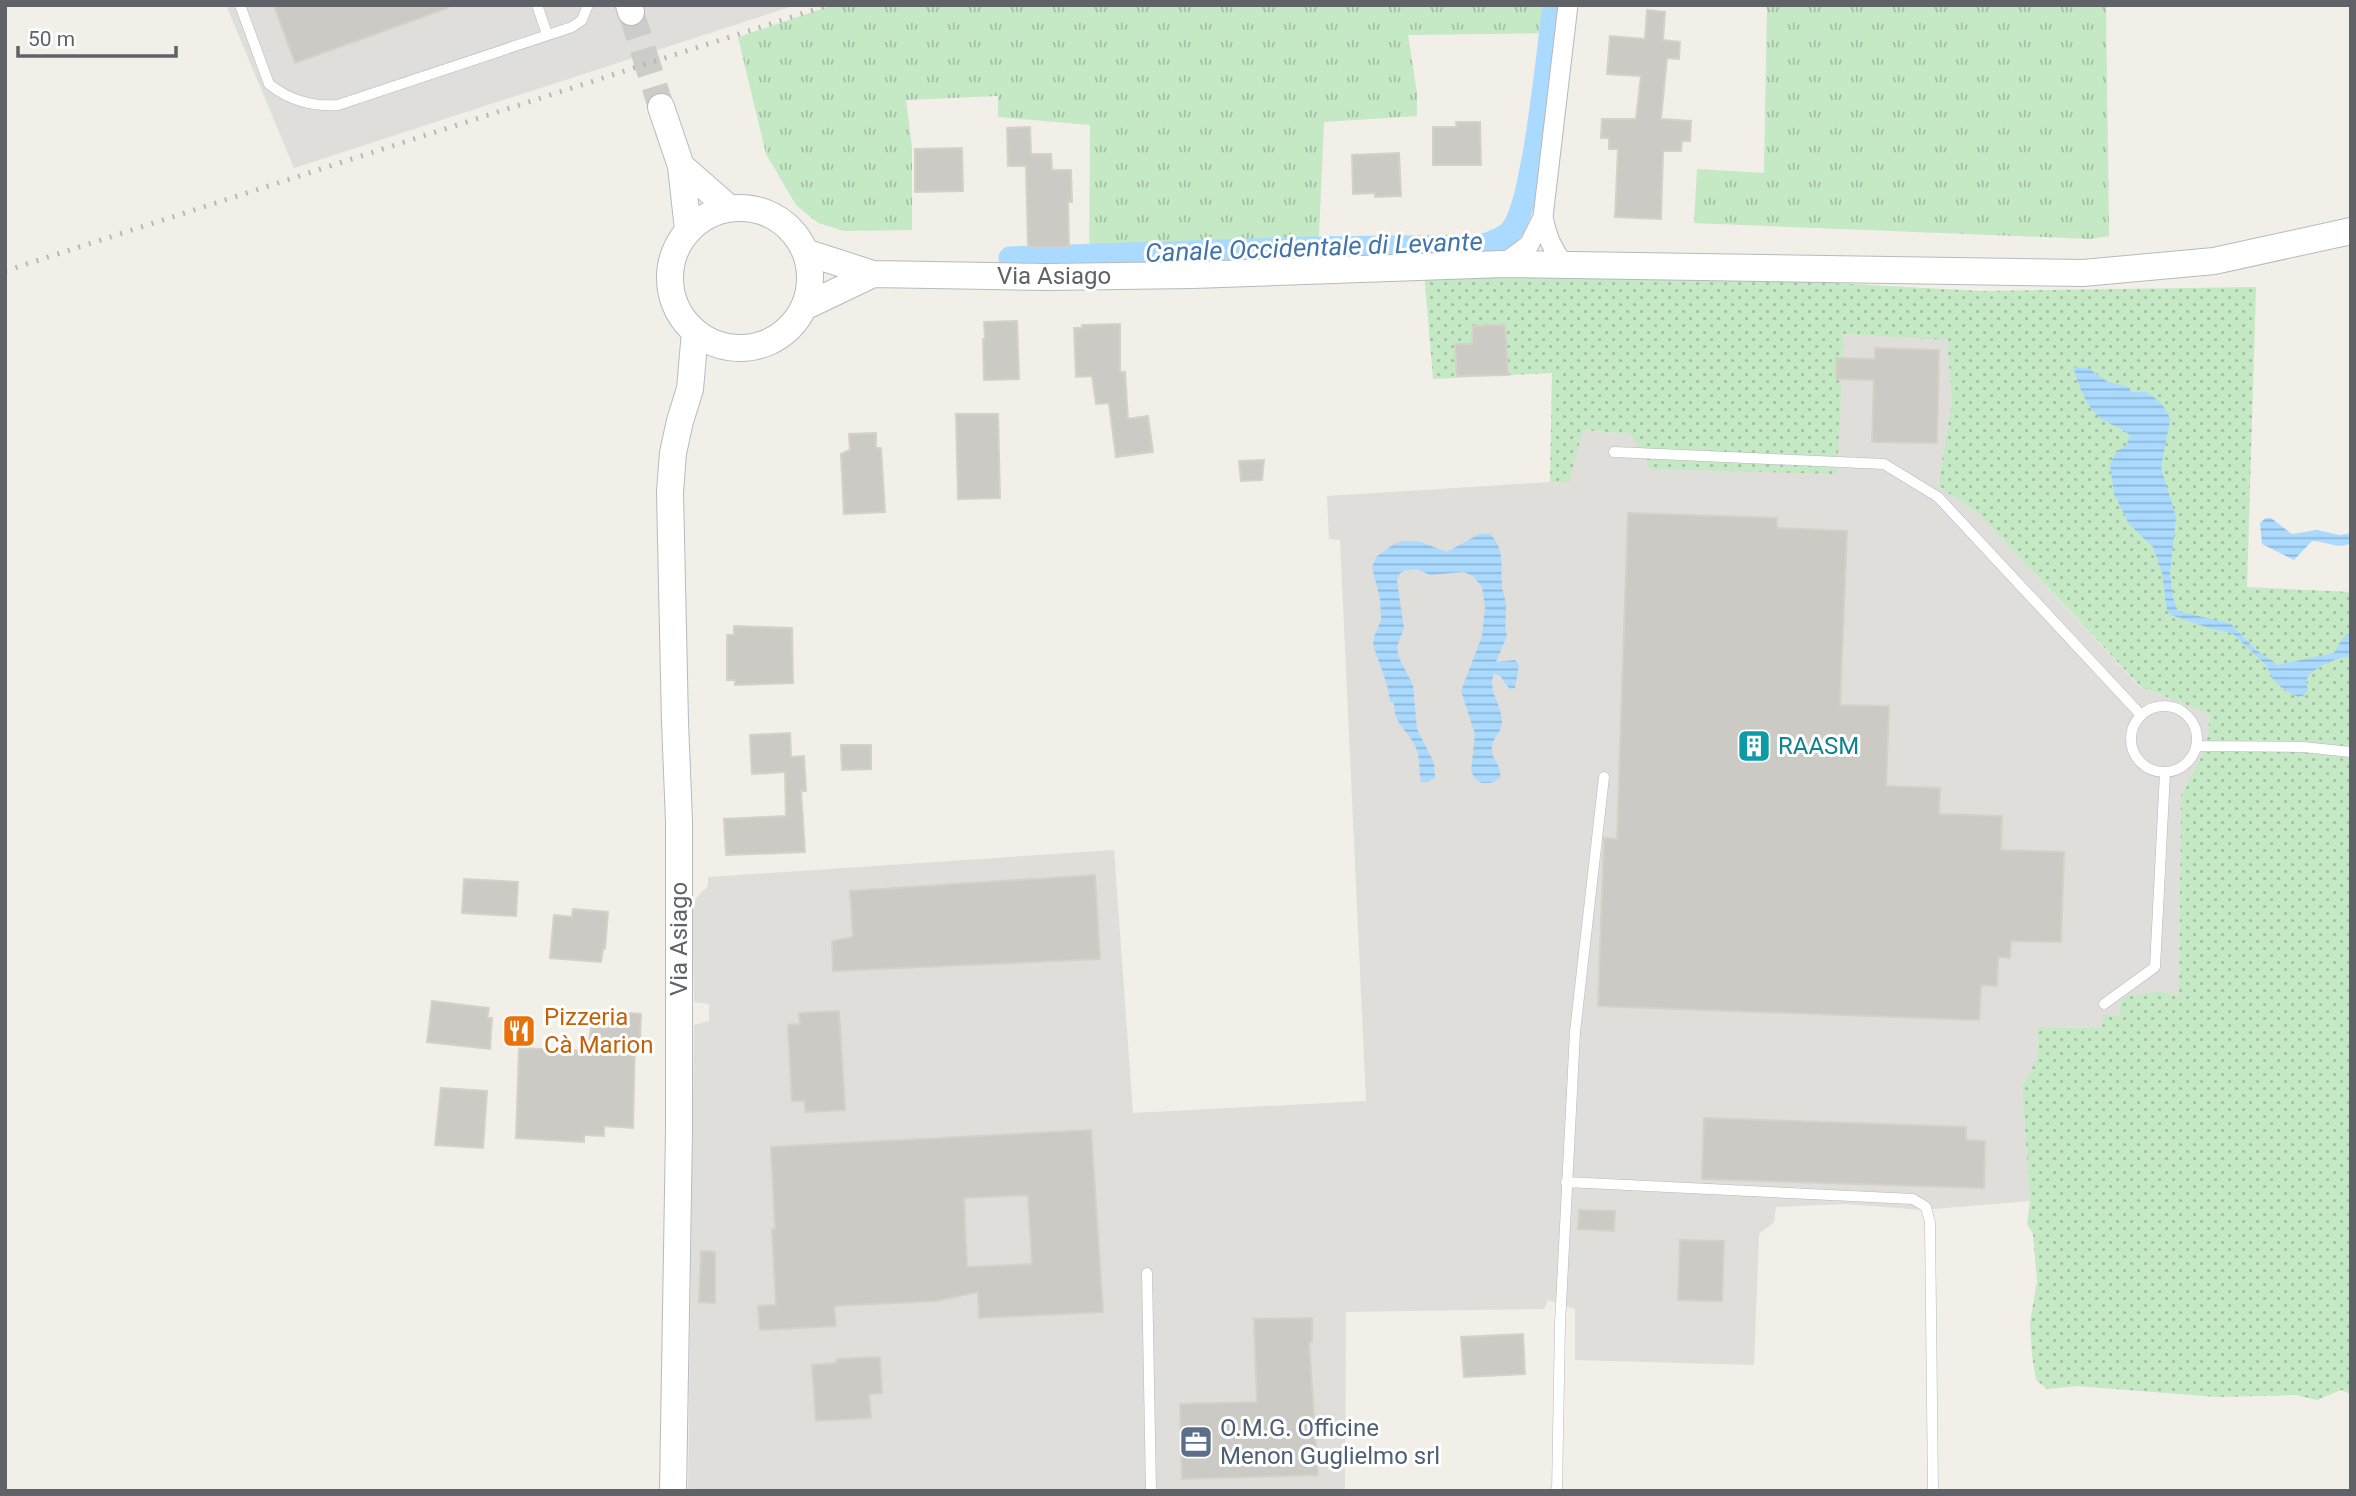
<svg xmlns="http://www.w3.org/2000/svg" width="2356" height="1496" font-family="Roboto,sans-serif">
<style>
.industrial{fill:#e0deda}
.grass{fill:url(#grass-tufts)}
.garden{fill:url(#garden-dots)}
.water{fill:url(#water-rules)}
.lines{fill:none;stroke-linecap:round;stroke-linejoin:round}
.canal{stroke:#aadaff;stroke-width:23}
.building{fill:#cccac5;stroke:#d6d1c6;stroke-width:2;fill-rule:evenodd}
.secondary-tunnel{stroke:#ccccc8;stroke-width:26;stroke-dasharray:26 13;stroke-linecap:butt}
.service-casing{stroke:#b5b8bc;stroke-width:11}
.minor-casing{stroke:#b5b8bc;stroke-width:21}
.secondary-casing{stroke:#b6babf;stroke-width:28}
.service{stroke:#fff;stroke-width:10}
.minor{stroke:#fff;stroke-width:19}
.secondary{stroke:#fff;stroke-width:26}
.rail{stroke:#b6b7b8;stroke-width:5;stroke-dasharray:2 9;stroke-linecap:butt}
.labels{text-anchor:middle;stroke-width:6;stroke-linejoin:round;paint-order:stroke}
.street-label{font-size:24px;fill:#5f6368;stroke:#fff}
.culture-label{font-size:24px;fill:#0d838f;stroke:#fff;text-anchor:start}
.food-label{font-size:24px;fill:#c56008;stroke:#fff;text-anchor:start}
.service-label{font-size:24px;fill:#4e5e75;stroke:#fff;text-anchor:start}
.water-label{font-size:26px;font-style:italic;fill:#4174aa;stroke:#fff}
</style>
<defs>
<pattern id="grass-tufts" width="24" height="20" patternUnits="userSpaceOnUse" patternTransform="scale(1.75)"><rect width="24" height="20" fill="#c5e8c5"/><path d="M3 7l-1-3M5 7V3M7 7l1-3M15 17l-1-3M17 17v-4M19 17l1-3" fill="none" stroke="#a3c0a4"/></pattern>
<pattern id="garden-dots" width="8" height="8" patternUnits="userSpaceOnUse" patternTransform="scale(1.75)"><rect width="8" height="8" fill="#c5e8c5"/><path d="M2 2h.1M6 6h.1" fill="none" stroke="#a3c0a4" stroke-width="1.8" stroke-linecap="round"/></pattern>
<pattern id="water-rules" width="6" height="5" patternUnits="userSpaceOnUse" patternTransform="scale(1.75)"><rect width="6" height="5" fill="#aadaff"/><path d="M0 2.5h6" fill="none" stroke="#8eb4d2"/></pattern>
</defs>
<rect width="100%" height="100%" fill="#f1efe8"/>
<!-- industrial -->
<path class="industrial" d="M226,5H796L294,168Z
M1844,334L1947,339L1952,400L1938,486L1979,514L2140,687L2210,713L2206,748L2181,795L2179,997L2121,1016L2102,1028L2038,1027L2037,1059L2022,1085L2030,1201L1923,1210L1846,1204L1776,1207L1774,1222L1759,1234L1754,1365L1575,1360V1309L1548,1300L1544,1309L1346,1312L1345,1491H688L694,1025L709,1021V1004L694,1002L692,907L696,898L708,886V877L1114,850L1133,1113L1366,1101L1340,540L1329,539L1327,496L1550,482L1568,483L1583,430L1631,434L1836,474Z"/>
<!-- grass -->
<path class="grass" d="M833,5H1567L1563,33L1408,35L1417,93V116L1324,122L1318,259L1089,267L1090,125L998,117V96L906,100L912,147V230L844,231L818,223L796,205L766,154L738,37Z
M1767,5H2106L2109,236L2091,239L1694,223L1697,169L1764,173Z"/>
<!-- garden -->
<path class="garden" d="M1424,271L1683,275L1981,291L2256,287L2247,587L2351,592V1394L2341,1390L2317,1400L2296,1395L2217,1397L2077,1386L2047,1389L2036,1380L2032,1355L2030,1322L2037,1281L2033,1234L2027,1224L2030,1201L2022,1085L2037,1059L2038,1027L2102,1028L2103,1015L2120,1016L2121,998L2160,991L2179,996L2181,795L2206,748L2210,714L2141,687L1979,514L1938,486L1952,400L1947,340L1844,334L1837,474L1651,469L1631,434L1583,430L1569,483L1550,482L1552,373L1433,379Z"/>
<!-- water -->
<path class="water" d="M2073,367L2088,368L2108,382L2129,387L2131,392H2147C2158,400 2166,406 2170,420L2161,468L2176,517L2170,572L2173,598L2178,611L2231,624L2256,650L2278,665L2334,653L2342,639L2351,632V657C2341,655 2310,669 2307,679C2306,680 2307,688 2308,690L2304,695L2298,697L2282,688L2273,679L2266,665L2232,633L2209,628L2171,615L2167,610L2162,572L2153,547L2129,524L2114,494L2110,464L2117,451L2126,446L2130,436C2123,427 2111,426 2102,419C2085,407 2079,385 2073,367Z
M2266,518H2271L2292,534L2317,530L2340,535L2351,533V543C2339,550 2325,541 2312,541L2294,560L2262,544L2260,523Z
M1479,534H1490C1506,550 1500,566 1502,587C1503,594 1507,602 1506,609C1506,620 1504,625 1507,636L1496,662L1515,660L1519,665L1515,688L1511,689C1503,684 1504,675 1494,674C1487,692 1502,704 1502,722C1502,734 1490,738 1492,752C1494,763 1502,766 1500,778L1491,783H1481L1475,779L1471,771L1475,734L1461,691L1482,636L1485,607L1482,587L1473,576L1464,572L1430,575L1417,569L1406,570L1399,574L1397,581L1404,628L1397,647L1399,658L1413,685L1417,729L1434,763L1435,778L1428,782H1421C1418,771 1421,759 1416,748C1408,729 1394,726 1394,703L1390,701L1387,685L1373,645L1374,637L1381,620L1380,599L1372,567L1376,557L1394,544L1404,541L1421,542L1447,552Z"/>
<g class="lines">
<!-- canal -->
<path class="canal" d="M1010,258L1309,248L1480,246C1490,243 1502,240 1510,232C1534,207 1548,47 1554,5"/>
</g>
<!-- building -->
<path class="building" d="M274,5H447L448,8L295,63Z
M1647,10L1665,12L1663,40L1680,42L1679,59L1667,58L1661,119L1691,121L1690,141H1682L1681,151H1663L1661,219L1615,217L1618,149H1609V138H1601L1602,119H1636L1641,76L1607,74L1610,36L1645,39Z
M1456,122H1480L1481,165H1433V127H1457Z
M1030,127L1031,154H1051L1052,170H1071L1072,202H1068L1069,247H1028L1026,166H1008L1007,128Z
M962,148L963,191L915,192V149Z
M1399,153L1401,196L1375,197V193L1353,194L1352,155Z
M1017,321L1019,379L984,380L983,339H985L984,322Z
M1120,324V372H1125L1128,419L1148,416L1153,452L1116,457L1109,403L1096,404L1092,376L1076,377L1074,328H1082V325Z
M1505,325L1508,375L1457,376L1455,344H1472L1473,326Z
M1875,348L1939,350L1937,443L1872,442L1874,380L1836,379V358L1875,359Z
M956,414H998L1000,498L958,499Z
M876,433V448H881L885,512L844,514L841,454L850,450L849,434Z
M1264,460L1262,480L1241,481L1239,461Z
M1628,513L1777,518V528L1847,531L1840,705L1889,706L1886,786L1940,788L1939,814L2002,816L2001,850L2064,852L2061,942L2011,941L2010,958L1998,957L1997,986L1981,985L1979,1020L1598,1006L1604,838L1617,839Z
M734,626L792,628L793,683L735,685V680H727V635H734Z
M790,733L791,757L804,756L806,791H801L805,852L726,855L724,819L786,816L785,772L752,774L750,735Z
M841,745H871V769L842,770Z
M1095,875L1100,959L833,971L832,941L853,937L850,891Z
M464,879L518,882L516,916L462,913Z
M573,909L608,912L605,949H603L601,962L550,958L554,915L572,917Z
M432,1001L489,1008L487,1018H492L490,1049L427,1042Z
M593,1011L641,1014L640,1040L635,1039L633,1128L604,1126V1136L584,1135V1142L516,1138L519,1048L588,1051Z
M839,1011L845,1110L805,1112V1101H792L788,1025L800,1024L799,1013Z
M441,1088L487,1091L483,1148L435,1145Z
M1704,1118L1966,1127V1140L1985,1141L1984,1188L1702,1179Z
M1091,1130L1103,1312L979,1318L978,1292L936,1301L834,1306L836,1326L760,1330L758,1306L776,1305L772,1229H775L771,1147ZM1028,1195L1032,1264L967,1267L964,1198Z
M1579,1210L1615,1211L1614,1231L1578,1229Z
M1680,1240L1724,1241L1722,1301L1678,1300Z
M701,1251L715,1252V1303L699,1302Z
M1312,1318V1342H1309L1318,1475L1182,1479L1180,1404L1257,1402L1254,1319Z
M1523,1334L1525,1374L1464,1377L1461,1337Z
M880,1357L882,1393L869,1394L871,1418L816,1421L812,1365L836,1363L837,1359Z"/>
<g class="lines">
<!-- secondary-tunnel -->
<path class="secondary-tunnel" d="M631,12L661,107"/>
<defs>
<path id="service" d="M240,5L269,84C288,100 314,107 338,105L572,27L582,20L588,5
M537,5L547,34
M1614,452L1884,464L1938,497L2141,715
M2131 739a33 33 0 1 1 66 0a33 33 0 1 1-66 0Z
M2196,746L2303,747L2351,752
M2104,1004L2155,967L2165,773
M1566,1182L1913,1199L1926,1207L1930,1223L1933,1491
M1147,1273L1151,1491
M1557,1491L1560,1324L1575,1032L1604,777"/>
<path id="minor" d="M1543,217C1547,236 1552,250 1565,265
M1503,264L1529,245L1543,217L1568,5"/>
<path id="secondary" d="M629,5L631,12
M661,107L681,166L688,230
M681,166L729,208
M670 278a70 70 0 1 1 140 0a70 70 0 1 1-140 0Z
M805,252L873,274L1046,277L1193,275L1503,264L2083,273L2214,261L2351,231
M804,307L873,274
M673,1491L679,1132V821L675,722L670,492L673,453L680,421L690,389L695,332"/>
</defs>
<!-- service casing -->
<use href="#service" class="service-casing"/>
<!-- minor casing -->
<use href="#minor" class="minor-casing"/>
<!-- secondary casing -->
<use href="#secondary" class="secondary-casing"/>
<!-- service -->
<use href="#service" class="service"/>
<!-- minor -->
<use href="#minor" class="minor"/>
<!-- secondary -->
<use href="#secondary" class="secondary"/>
<!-- rail -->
<path class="rail" d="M5,271L829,5"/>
</g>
<!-- icons -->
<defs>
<symbol id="building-square" viewBox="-11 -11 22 22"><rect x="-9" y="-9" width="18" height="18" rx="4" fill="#0f9aa8" stroke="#fff"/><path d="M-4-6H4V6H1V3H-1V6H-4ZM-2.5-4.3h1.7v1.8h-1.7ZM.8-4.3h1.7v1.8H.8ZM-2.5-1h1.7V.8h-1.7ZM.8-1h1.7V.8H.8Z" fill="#fff"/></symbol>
<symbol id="restaurant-square" viewBox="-11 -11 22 22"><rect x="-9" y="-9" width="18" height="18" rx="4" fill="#e8710a" stroke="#fff"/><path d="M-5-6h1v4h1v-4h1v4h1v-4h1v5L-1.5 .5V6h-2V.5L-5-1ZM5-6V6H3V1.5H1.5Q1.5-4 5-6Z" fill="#fff"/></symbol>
<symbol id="office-square" viewBox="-11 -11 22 22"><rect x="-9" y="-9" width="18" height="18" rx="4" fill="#5c6f8a" stroke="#fff"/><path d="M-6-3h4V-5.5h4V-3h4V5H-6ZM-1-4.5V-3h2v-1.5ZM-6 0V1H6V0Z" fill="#fff"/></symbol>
</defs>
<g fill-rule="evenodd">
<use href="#building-square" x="1735" y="727" width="38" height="38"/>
<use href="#restaurant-square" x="500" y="1012" width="38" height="38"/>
<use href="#office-square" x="1177" y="1423" width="38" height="38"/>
</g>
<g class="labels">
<!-- street labels -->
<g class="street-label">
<text x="1054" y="284">Via Asiago</text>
<text transform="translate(679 939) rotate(-90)" y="8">Via Asiago</text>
</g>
<!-- culture labels -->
<g class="culture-label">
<text x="1778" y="754">RAASM</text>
</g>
<!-- food labels -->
<g class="food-label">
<text x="544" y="1025">Pizzeria<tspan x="544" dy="28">Cà Marion</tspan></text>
</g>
<!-- service labels -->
<g class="service-label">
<text x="1220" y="1436">O.M.G. Officine<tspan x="1220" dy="28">Menon Guglielmo srl</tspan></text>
</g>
<!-- water labels -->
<g class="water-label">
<text transform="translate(1314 247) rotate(-2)" y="9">Canale Occidentale di Levante</text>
</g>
</g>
<!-- border -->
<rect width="2356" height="1496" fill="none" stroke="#5f6368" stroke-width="14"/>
<!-- scale -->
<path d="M18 46v10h158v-10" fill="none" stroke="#5f6368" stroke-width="3.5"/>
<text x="28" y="46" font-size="21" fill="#5f6368" stroke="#ffffff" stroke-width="5" paint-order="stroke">50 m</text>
</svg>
